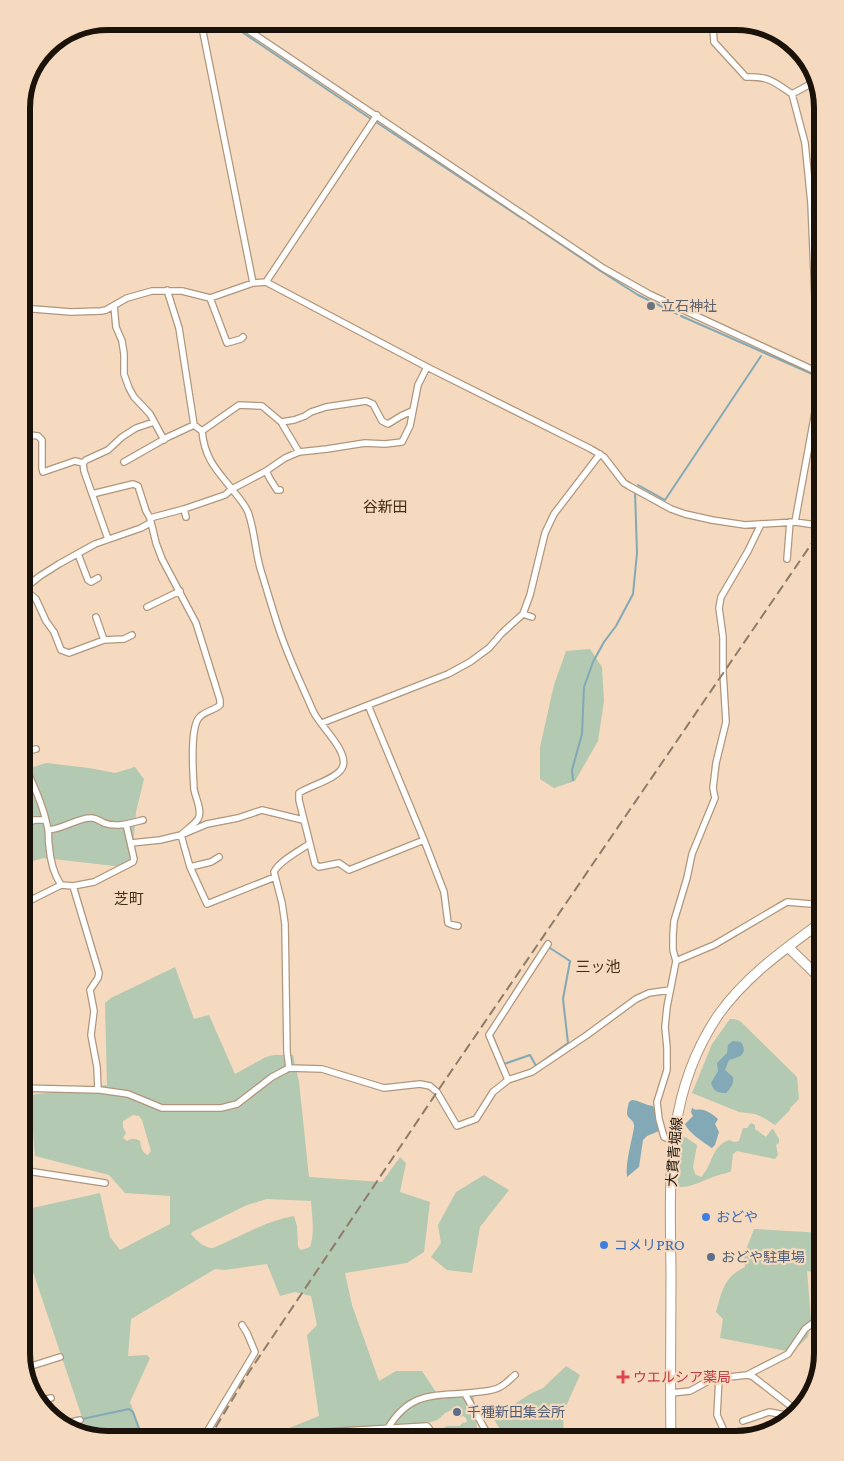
<svg xmlns="http://www.w3.org/2000/svg" width="844" height="1461" font-family="Literata,'Noto Sans JP',serif">
<style>
.green{fill:#b3c9b2;fill-rule:evenodd}
.water{fill:#83a8b6}
.lines{fill:none;stroke-linecap:round;stroke-linejoin:round}
.stream{stroke:#83a8b6;stroke-width:2}
.street-casing{stroke:#af967c;stroke-width:8}
.secondary-casing{stroke:#af967c;stroke-width:11}
.street{stroke:#fff;stroke-width:5.5}
.secondary{stroke:#fff;stroke-width:9}
.rail{stroke:#8e7c69;stroke-width:2;stroke-dasharray:10 5;stroke-linecap:butt}
.worship-dot{fill:#6b7280;stroke:#f5dabf;stroke-width:2}
.shop-dot{fill:#3f7fe0;stroke:#f5dabf;stroke-width:2}
.service-dot{fill:#5c6f8a;stroke:#f5dabf;stroke-width:2}
.health-dot{fill:#e0444e;stroke:#f5dabf;stroke-width:2}
.labels{text-anchor:middle;stroke-width:4.5;stroke-linejoin:round;paint-order:stroke}
.worship-label{font-size:14px;fill:#5b616d;stroke:#f5dabf;text-anchor:start}
.street-label{font-size:14px;fill:#1b1209;stroke:#f5dabf}
.shop-label{font-size:14px;fill:#366cbe;stroke:#f5dabf;text-anchor:start}
.service-label{font-size:14px;fill:#4e5e75;stroke:#f5dabf;text-anchor:start}
.health-label{font-size:14px;fill:#be3a42;stroke:#f5dabf;text-anchor:start}
.neighbourhood-label{font-size:15px;fill:#432f18;stroke:#f5dabf}
.rim{fill:none;stroke:#1b1209;stroke-width:6}
</style>
<rect width="100%" height="100%" fill="#f5dabf"/>
<!-- green -->
<path class="green" d="M590,649L602,667L604,701L598,741L575,781L554,788L540,779V747L554,685L566,651Z
M46,763L89,768L115,773L135,767L144,779L136,812L132,859L123,867L44,858L21,864V771Z
M175,967L194,1019L209,1015L235,1074L266,1057L274,1055H293L299,1082L309,1177L382,1182L400,1157L406,1163L400,1192L430,1202L424,1252L407,1263L345,1273L352,1305L379,1381L396,1371H422L438,1395L473,1391L478,1438L473,1440H395L393,1425L303,1434L289,1428L319,1416L307,1335L317,1325L311,1296L295,1292L280,1296L267,1264L225,1270L215,1269L131,1319L128,1356L147,1355L150,1358L130,1402L145,1440H103L88,1435L30,1263L21,1266V1181L28,1209L100,1193L110,1237L120,1250L170,1224V1196L125,1193L109,1175L35,1156L30,1095L107,1085L105,1003L111,998ZM133,1115L139,1116L142,1120L151,1151L148,1155C142,1153 141,1147 140,1141C134,1138 132,1138 127,1141L123,1138L126,1133L123,1127V1121ZM267,1199L311,1201C312,1215 315,1233 310,1247L301,1250L298,1247L297,1226L294,1216C265,1221 240,1237 213,1248C204,1248 197,1241 191,1234L192,1232L247,1205ZM456,1408L461,1410L462,1412L460,1415L461,1417L463,1416L466,1418L467,1422L462,1423L460,1426H447L441,1429L437,1428L434,1430L435,1433L425,1427L407,1425C415,1422 423,1424 431,1422C439,1420 440,1418 445,1413C448,1411 453,1410 456,1408Z
M730,1019H734L740,1021L797,1077L799,1099L790,1108V1110L775,1125L764,1118L755,1114L739,1112L692,1093L712,1044Z
M751,1123L755,1125V1129L766,1137L771,1130L773,1129L779,1139V1143L776,1145L778,1155L775,1159L737,1151L733,1154L731,1171C727,1174 723,1173 719,1175C705,1179 692,1188 678,1187V1165L682,1136L687,1138L697,1145L693,1167L695,1174L701,1177C713,1165 711,1146 729,1140L734,1142L739,1141L743,1128H747Z
M484,1175L509,1190L480,1227L472,1273L447,1270L431,1257L441,1243L438,1225L456,1192Z
M754,1229L823,1233V1274L807,1271L811,1319L808,1337L792,1352L720,1338L723,1319L716,1312C722,1291 724,1277 745,1267L744,1255Z
M566,1366L580,1375L563,1413L564,1440H507L493,1418L530,1394L543,1388Z"/>
<!-- water -->
<path class="water" d="M733,1041L741,1042C749,1055 739,1057 729,1060L725,1070L733,1077C734,1084 731,1088 726,1093C718,1093 713,1091 711,1083L718,1071L717,1063L727,1053L728,1045Z
M632,1100C638,1100 645,1105 653,1106C656,1111 658,1124 659,1131L647,1136L643,1140L639,1167L627,1177C625,1163 632,1141 634,1127C635,1120 628,1119 627,1114C627,1110 628,1106 629,1102Z
M692,1108L696,1110C704,1108 712,1114 718,1119L715,1124L719,1132L715,1145L712,1148C704,1143 688,1132 685,1124L693,1116L691,1112Z"/>
<g class="lines">
<!-- stream -->
<path class="stream" d="M233,26L371,119
M376,122L523,219
M528,222L599,270L638,295L677,314
M681,316L819,377
M638,485L665,500L761,356
M573,780L572,770L582,734L584,687L593,662L604,642L616,626L633,594L637,553L635,492
M492,1034L504,1064L530,1055L536,1066L568,1043L563,999L570,961L550,948
M82,1419L129,1409L133,1412L143,1440"/>
<defs>
<path id="street" d="M714,22L713,27L714,42L746,77C769,76 774,82 792,94L805,143L811,203L817,344L822,374L795,522
M242,26L603,268L649,294L822,374
M202,27L253,283
M792,94L816,81
M266,282L377,115
M167,290L179,328L194,425L202,431C205,461 218,471 235,493C240,499 245,505 248,512C255,531 255,552 261,571C267,590 272,608 278,626C287,655 301,683 313,711C319,725 348,750 343,766C340,778 309,786 299,793V800L315,864L319,867L339,863L349,870L424,840
M210,298L227,343L241,339L243,337
M114,306L116,327L122,341L124,354V374L129,388L134,397L150,414L164,440
M21,308L71,312L101,311L106,310L127,298L152,291H182L210,298L253,283L266,282L427,367L591,449L604,457L624,483L629,486L671,509L685,514L712,520L745,525L795,522L823,526
M281,422L294,420L305,416L311,412L326,407L366,401L373,404L382,421L388,424L401,416L412,411
M202,431L239,405L262,406L281,422L299,452
M21,434L38,436L42,440V468L43,472L75,461L83,463
M124,462L168,437L194,425
M266,471L270,479L277,490H280
M92,494L133,484L138,486L146,511L150,518L156,543L162,559L196,623L220,700V705C214,711 203,711 198,719C190,732 193,772 194,789C195,797 203,811 198,819C194,825 186,830 181,835L190,867L207,904L275,877
M184,509L186,517
M150,518L184,509L225,495L232,489L266,471L285,458L299,452L327,449L365,443L385,444L402,442L410,426L418,385L427,367
M108,539L84,471L83,463L86,460L108,450L122,437L136,428L154,422
M78,554L88,580L91,582L98,578
M787,559L790,522
M25,590L36,599L46,621L54,632L61,650L69,653L104,640L124,639L132,635
M21,591L40,576L59,564L95,544L141,528L150,523
M147,607L180,591
M523,614L532,617
M96,617L104,640
M368,705L424,840L444,892L448,923L453,925L458,926
M322,723L448,674L470,662L489,648L502,633L523,614L530,595L545,533L554,514L600,454
M21,753L36,749
M21,760C33,782 43,805 48,829C49,834 48,840 49,845C50,859 53,873 61,885
M21,824L35,820H45
M48,830C63,829 78,818 90,818C96,817 99,821 104,823C117,828 131,823 143,820
M131,843L160,840L181,835L207,824L238,818L262,810L303,820
M190,867L211,862L219,857
M21,873L31,900
M73,886L99,973L98,978L90,990L94,1011L91,1035L97,1067L98,1090
M21,905L61,885L73,886L94,882L133,862L134,859L126,824
M676,961L714,945L787,902L823,905
M289,1068L287,1052L285,924L282,903L274,872C278,862 299,851 309,844
M21,1079L22,1088
M508,1080L489,1035L548,944
M21,1088L100,1090L128,1094L162,1108H221L237,1104L272,1077L289,1068L322,1069L384,1088L420,1084L430,1086L437,1092L457,1126L476,1119L493,1092L508,1080L532,1072L587,1035L636,999L649,993L670,990
M673,1141L664,1137L659,1119L657,1102L667,1070V1048L665,1027L667,1007L676,961L673,950V935L674,921L687,878L692,854L715,798L713,788L716,763L726,722L723,672V637L719,608L721,597L748,551L761,524
M21,1170L105,1183
M21,1272L27,1270
M25,1368L60,1357
M747,1375L788,1354L805,1329L813,1323L823,1319
M719,1378L717,1415L725,1433
M671,1393L690,1391L712,1379L747,1375L752,1376L797,1411
M465,1394L491,1440
M39,1401L51,1398
M743,1421L769,1412L791,1416
M60,1425L80,1420
M388,1428C412,1388 439,1397 478,1392C485,1391 494,1391 500,1387C506,1384 510,1379 515,1375
M374,1429L379,1440
M325,1432L328,1440
M202,1440L255,1352L247,1333L242,1325
M297,1440L325,1432L427,1426L438,1440"/>
<path id="secondary" d="M788,947L823,981
M671,1440C670,1384 671,1329 671,1273C670,1181 664,1094 719,1014C747,975 785,949 823,921"/>
</defs>
<!-- street casing -->
<use href="#street" class="street-casing"/>
<!-- secondary casing -->
<use href="#secondary" class="secondary-casing"/>
<!-- street -->
<use href="#street" class="street"/>
<!-- secondary -->
<use href="#secondary" class="secondary"/>
<!-- rail -->
<path class="rail" d="M208,1440L249,1372L437,1092L823,527"/>
</g>
<!-- markers -->
<circle class="worship-dot" cx="651" cy="306" r="5"/>
<g class="shop-dot">
<circle cx="706" cy="1217" r="5"/>
<circle cx="604" cy="1245" r="5"/>
</g>
<g class="service-dot">
<circle cx="711" cy="1257" r="5"/>
<circle cx="457" cy="1412" r="5"/>
</g>
<path class="health-dot" d="M620.5 1369.5h5v5h5v5h-5v5h-5v-5h-5v-5h5z"/>
<g class="labels">
<!-- worship labels -->
<g class="worship-label">
<text x="661" y="311">立石神社</text>
</g>
<!-- street labels -->
<g class="street-label">
<text transform="translate(674 1152) rotate(-85)" y="5">大貫青堀線</text>
</g>
<!-- shop labels -->
<g class="shop-label">
<text x="716" y="1222">おどや</text>
<text x="614" y="1250">コメリPRO</text>
</g>
<!-- service labels -->
<g class="service-label">
<text x="721" y="1262">おどや駐車場</text>
<text x="467" y="1417">千種新田集会所</text>
</g>
<!-- health labels -->
<g class="health-label">
<text x="633" y="1382">ウエルシア薬局</text>
</g>
<!-- neighbourhood labels -->
<g class="neighbourhood-label">
<text x="385" y="512">谷新田</text>
<text x="129" y="904">芝町</text>
<text x="598" y="972">三ッ池</text>
</g>
</g>
<!-- crop -->
<path d="M0 0H844V1461H0ZM108 30H736A78 78 0 0 1 814 108V1353A78 78 0 0 1 736 1431H108A78 78 0 0 1 30 1353V108A78 78 0 0 1 108 30Z" fill="#f5dabf" fill-rule="evenodd"/>
<path class="rim" d="M108 30H736A78 78 0 0 1 814 108V1353A78 78 0 0 1 736 1431H108A78 78 0 0 1 30 1353V108A78 78 0 0 1 108 30Z"/>
</svg>
